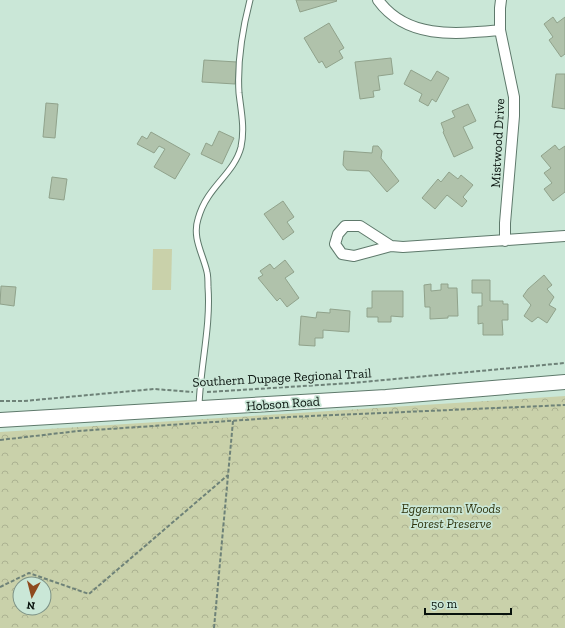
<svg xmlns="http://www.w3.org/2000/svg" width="565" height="628" font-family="'Zilla Slab',serif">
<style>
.park{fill:url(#park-crowns);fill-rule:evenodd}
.pitch{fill:#c9d1aa}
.building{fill:#b0c2ab;stroke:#90a28b}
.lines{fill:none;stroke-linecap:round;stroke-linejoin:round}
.service-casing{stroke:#5e796b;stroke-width:7}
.minor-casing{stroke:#5e796b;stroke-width:12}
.secondary-casing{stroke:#5e796b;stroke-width:16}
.path{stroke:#6e8278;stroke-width:2;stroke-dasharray:4 2;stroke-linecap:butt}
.service{stroke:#fff;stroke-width:5}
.minor{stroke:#fff;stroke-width:10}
.secondary{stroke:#fff;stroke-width:14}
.labels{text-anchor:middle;stroke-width:3.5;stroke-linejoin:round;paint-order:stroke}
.street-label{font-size:13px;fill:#08120d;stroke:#cae7d7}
.park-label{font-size:13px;font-style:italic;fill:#303610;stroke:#cae7d7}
</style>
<defs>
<pattern id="park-crowns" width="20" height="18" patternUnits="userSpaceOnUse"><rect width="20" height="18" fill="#c9d1aa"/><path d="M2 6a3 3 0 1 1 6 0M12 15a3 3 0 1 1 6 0" fill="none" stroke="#abb291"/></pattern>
</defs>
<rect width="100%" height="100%" fill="#cae7d7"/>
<!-- park -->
<path class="park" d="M565,396V628H0V432ZM20,584H44V608H20Z"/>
<!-- pitch -->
<path class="pitch" d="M153,249H172L171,290H152Z"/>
<!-- building -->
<path class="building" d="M296,0H336L337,1L300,12Z
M553,17L557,23L565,17V54L561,57L549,40L553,37L544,24Z
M329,23L344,48L339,51L343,58L326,68L322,61L319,63L304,38Z
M391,58L393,74L378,76L380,90L373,91L374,97L360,99L355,62Z
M204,60L237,62L235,84L202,82Z
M411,70L431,81L437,71L449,78L436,102L432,99L428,106L419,101L422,94L404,84Z
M556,74H565V109L552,107Z
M46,103L58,104L55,138L43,137Z
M468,104L476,121L463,127L473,148L454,157L443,132L444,131L441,123L455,117L452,111Z
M219,131L234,138L222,164L201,154L206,143L212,146Z
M151,132L190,154L175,179L154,167L165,149L159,146L154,153L137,144L142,136L147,139Z
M555,145L559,150L565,146V192L553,201L544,189L552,183L544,173L551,168L541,156Z
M373,146H378L382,151L381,158L399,181L387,192L369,171L347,170L343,165L344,151L372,153Z
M449,172L458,179L461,175L473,185L463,197L467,201L462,207L447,195L435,209L422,198L438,179L441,182Z
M52,177L67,179L64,200L49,198Z
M283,201L294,217L287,222L294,232L283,240L264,214Z
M285,260L294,272L285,278L299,298L287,307L280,298L277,301L258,278L263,275L260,271L270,264L274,269Z
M544,275L552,285L547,289L554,297L549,305L556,309L547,323L538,317L532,322L524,316L531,305L523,296L528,289Z
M472,280H490V301H503V304H508V320H502L503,335H483V323L478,324V306H482V293H472Z
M431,284V291L441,290V284H448V288H457L458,316H448V318L430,319V307H425L424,285Z
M1,286L16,287L14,306L0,304Z
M372,291H403V317L391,316V322H378V317H367V308H372Z
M330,309L350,311L349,332L323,330V338H315V346L299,345L301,316L316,318L317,312L330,313Z"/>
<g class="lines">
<defs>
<path id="service" d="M199,407C200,367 211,327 208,287C208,282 208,276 207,272C203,254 192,238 198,219C200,212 204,203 208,197C219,180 236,167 241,147C245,128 241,111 239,93C237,61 242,31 250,0"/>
<path id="minor" d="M378,0C407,40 457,34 500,30
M501,0L500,8V30L514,97V116L505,223V241
M345,226H360L391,246L354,256L342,254L335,244L338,234Z
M391,246L403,247L565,236"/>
<path id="secondary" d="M0,420L386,397L565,382"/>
</defs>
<!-- service casing -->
<use href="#service" class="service-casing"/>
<!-- minor casing -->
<use href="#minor" class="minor-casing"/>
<!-- secondary casing -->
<use href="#secondary" class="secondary-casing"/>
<!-- path -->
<path class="path" d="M207,392L352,383L565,363
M0,401H24L154,389L193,392
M0,440L78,431L289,417L565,405
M0,587L29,573L89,594L228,475
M214,628L233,421"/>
<!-- service -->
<use href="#service" class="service"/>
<!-- minor -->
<use href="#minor" class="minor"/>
<!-- secondary -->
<use href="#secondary" class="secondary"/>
</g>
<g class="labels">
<!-- street labels -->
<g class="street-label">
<text transform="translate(497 143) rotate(-87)" y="5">Mistwood Drive</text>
<text transform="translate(282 377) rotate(-3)" y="5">Southern Dupage Regional Trail</text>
<text transform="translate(283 403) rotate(-4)" y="5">Hobson Road</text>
</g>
<!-- park labels -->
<g class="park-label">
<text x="451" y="513">Eggermann Woods<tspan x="451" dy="15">Forest Preserve</tspan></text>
</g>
</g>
<!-- north arrow -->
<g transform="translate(32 596) rotate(187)"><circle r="19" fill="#cae7d7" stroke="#7c9286"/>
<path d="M0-3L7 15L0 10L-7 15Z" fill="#8e4a1e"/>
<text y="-6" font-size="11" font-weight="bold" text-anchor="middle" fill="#08120d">N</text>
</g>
<!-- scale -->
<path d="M425 608v6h86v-6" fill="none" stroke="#08120d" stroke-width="2"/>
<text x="431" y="608" font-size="12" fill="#08120d" stroke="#cae7d7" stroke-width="3" paint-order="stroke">50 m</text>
</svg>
